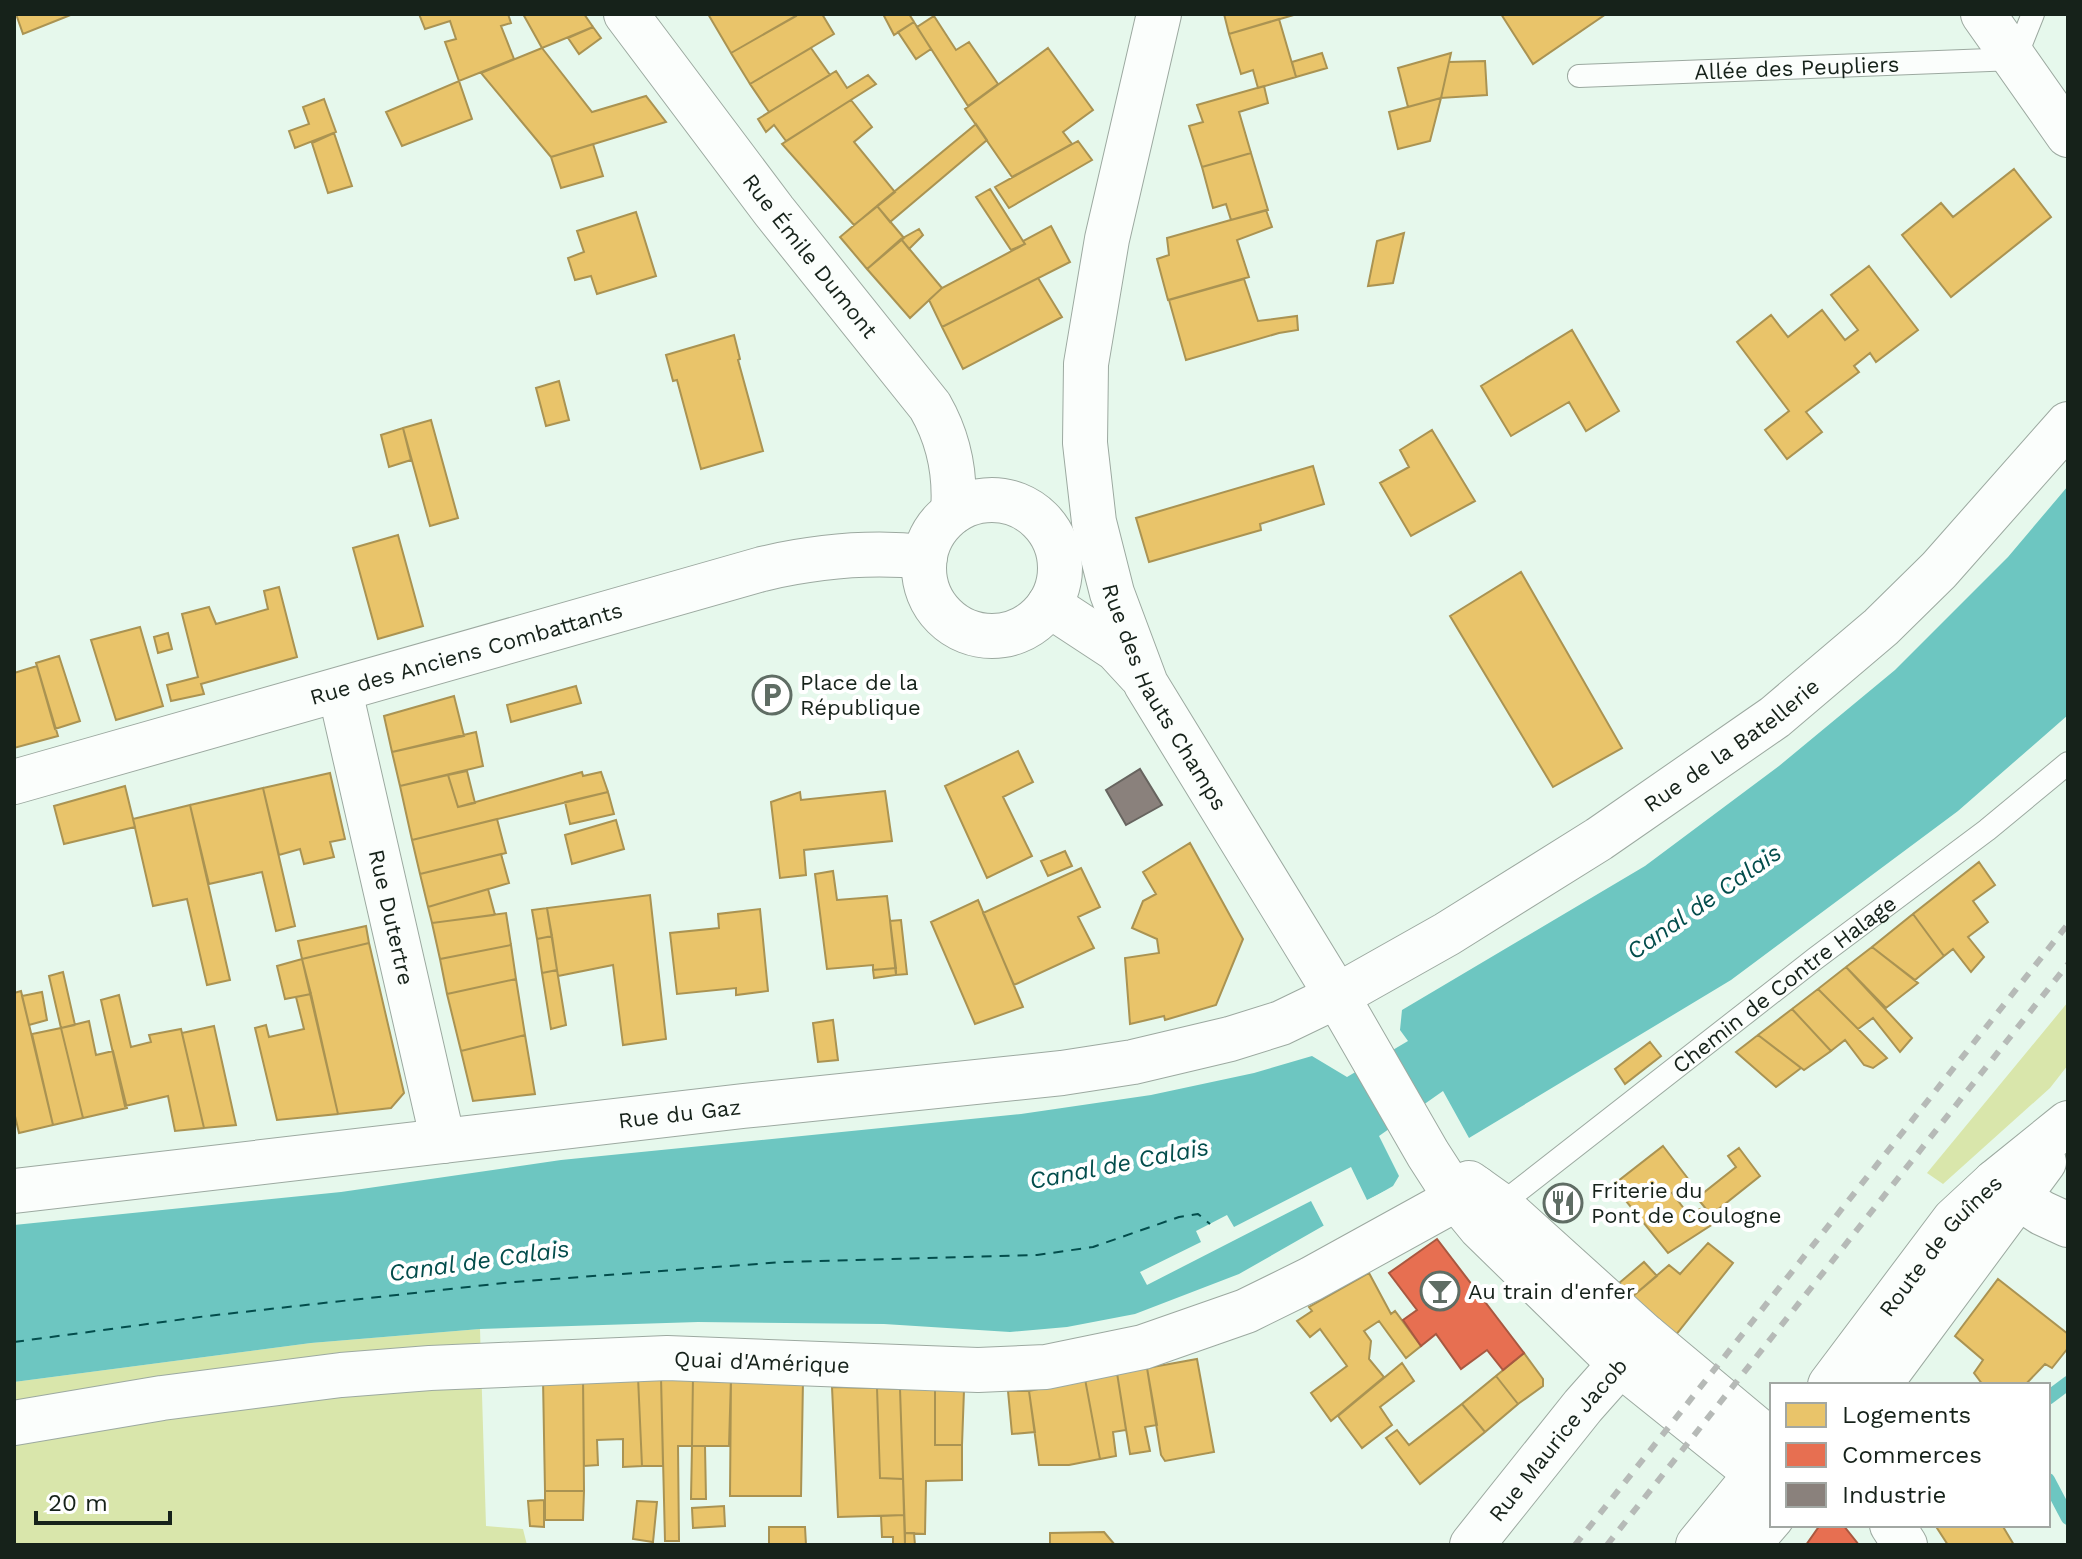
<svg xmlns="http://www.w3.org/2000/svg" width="2082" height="1559" font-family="'Work Sans',sans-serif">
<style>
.green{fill:#d9e6ab}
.water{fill:#6dc6c1}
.pier{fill:#e6f8ec}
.homes{fill:#e9c46a;stroke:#aa9352;stroke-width:2}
.shops{fill:#e76f51;stroke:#a85840;stroke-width:2}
.industry{fill:#8a817c;stroke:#67645f;stroke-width:2}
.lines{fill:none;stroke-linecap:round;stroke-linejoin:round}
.stream{stroke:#6dc6c1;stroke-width:14}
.ferry{stroke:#034d4c;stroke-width:2;stroke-dasharray:10 8;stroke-linecap:butt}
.lane-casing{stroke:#9ca9a0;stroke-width:24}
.street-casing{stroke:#9ca9a0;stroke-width:46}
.secondary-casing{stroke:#9ca9a0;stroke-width:46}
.lane{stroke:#fbfefc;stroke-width:22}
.street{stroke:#fbfefc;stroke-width:44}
.secondary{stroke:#fbfefc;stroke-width:44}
.rail{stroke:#b6bab7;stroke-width:6;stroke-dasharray:10 10;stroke-linecap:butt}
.labels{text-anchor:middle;stroke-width:8;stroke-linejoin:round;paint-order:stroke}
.street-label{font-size:22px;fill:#16221a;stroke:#fff}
.poi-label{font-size:22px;fill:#16221a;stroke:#fff;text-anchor:start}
.water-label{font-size:24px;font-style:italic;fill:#034d4c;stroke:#fff}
</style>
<rect width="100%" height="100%" fill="#e6f8ec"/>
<!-- green -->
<path class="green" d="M2068,1002V1065L2050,1088L1943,1184L1927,1173Z
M480,1329L486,1526L523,1529L527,1545H14V1382L311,1343Z"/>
<!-- water -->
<path class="water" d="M2068,486V715L1958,811L1731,980L1469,1138L1443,1091L1379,1136L1399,1176L1393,1186L1239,1274L1135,1314L1067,1327L1010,1332L884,1324L698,1322L480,1329L311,1343L14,1382V1225L341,1192L561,1160L1021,1114L1151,1095L1254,1073L1312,1056L1347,1077L1408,1041L1400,1030L1402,1010L1645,866L1779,766L1895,670L2008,557Z"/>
<!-- pier -->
<path class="pier" d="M1351,1167L1367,1200L1385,1191L1387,1195L1326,1230L1311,1201L1147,1285L1140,1272L1201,1242L1196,1231L1227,1215L1234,1227Z"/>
<!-- homes -->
<path class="homes" d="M16,14H73L23,34Z
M419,14H508L511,23L501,26L514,59L459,81L445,42L456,39L450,21L425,29Z
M523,14H584L593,27L542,48Z
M708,14H795L796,16L731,53Z
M799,14H822L834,34L750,84L731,53Z
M883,14H909L914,22L894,35Z
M1224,14H1297L1229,34Z
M1501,14H1606L1533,64Z
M934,16L956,50L969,42L998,84L968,106L917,27Z
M1279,19L1296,77L1258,88L1253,70L1241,74L1229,34Z
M914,22L931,49L916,59L898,32Z
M593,27L601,38L579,54L568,38Z
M542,48L592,112L646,96L666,122L551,157L481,73Z
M811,48L830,75L769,112L750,84Z
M1048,48L1093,110L1063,132L1072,144L1012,177L965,109Z
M1322,53L1327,68L1296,77L1292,62Z
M1451,53L1441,98L1408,107L1398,68Z
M1485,61L1487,95L1441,98L1449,62Z
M836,71L847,88L868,75L876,84L786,141L774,125L766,132L758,119Z
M459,81L472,119L402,146L386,112Z
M1264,86L1268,103L1239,112L1251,153L1202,167L1189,126L1203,122L1197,105Z
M1441,98L1430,141L1398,149L1389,112Z
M324,99L336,132L295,148L289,131L309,124L303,107Z
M851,100L872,127L854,142L895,192L854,225L782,144Z
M976,124L987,140L890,222L877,206Z
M334,133L352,186L328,193L312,143Z
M1078,141L1092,160L1009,208L995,187Z
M593,144L603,176L561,188L551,157Z
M1251,153L1268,210L1231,220L1226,204L1213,208L1202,167Z
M2014,169L2051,217L1951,297L1902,235L1941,203L1953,217Z
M990,189L1023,241L1025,244L1011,250L976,197Z
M877,206L904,238L867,269L840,237Z
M1266,210L1272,227L1237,240L1249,277L1168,300L1157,259L1169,255L1167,238Z
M636,212L656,276L597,294L591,276L575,280L568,258L584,252L577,231Z
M1051,226L1070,262L942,327L929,300L942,288L1025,244L1023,241Z
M919,229L923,235L909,249L901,239Z
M1404,233L1393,283L1368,286L1377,241Z
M901,239L942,288L910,318L867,269Z
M1869,266L1918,330L1876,362L1870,353L1854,366L1859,372L1806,412L1822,432L1787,459L1765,430L1789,411L1737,342L1771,315L1788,337L1822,310L1845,340L1858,330L1831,295Z
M1038,278L1062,317L963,369L942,327Z
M1244,279L1258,321L1297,316L1298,330L1279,333L1186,360L1169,300Z
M1572,330L1619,411L1586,431L1569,402L1511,436L1481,386Z
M734,335L740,359L738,360L763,451L701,469L677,380L673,381L666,355Z
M559,381L569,420L546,426L536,388Z
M431,420L458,518L430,526L403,428Z
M403,428L411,460L389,467L381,435Z
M1432,430L1475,501L1411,536L1380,483L1409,467L1400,450Z
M1313,466L1324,504L1260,524L1261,530L1149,562L1136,518Z
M398,535L423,626L378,639L353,548Z
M1521,572L1622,748L1553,787L1450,616Z
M279,587L297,657L201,684L204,694L171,701L167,685L198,677L182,614L209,607L216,624L268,609L264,591Z
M140,627L163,706L116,720L91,640Z
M168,633L172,649L158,653L154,637Z
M59,656L80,721L55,729L36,663Z
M37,666L58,736L14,748V673Z
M576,686L581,703L511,722L507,705Z
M454,696L464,736L392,752L384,716Z
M476,732L483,766L400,786L392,752Z
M1018,751L1033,782L1003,797L1032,856L987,878L945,786Z
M467,771L475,803L458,807L448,775Z
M582,772L583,776L601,772L608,792L412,840L400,786L448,775L458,807Z
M330,773L345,839L330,842L334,857L304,864L300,849L279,855L263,788Z
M125,786L135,827L64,844L54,806Z
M263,788L295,926L276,931L262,872L209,884L190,805Z
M885,791L892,841L804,850L806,875L780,878L771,802L800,792L801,800Z
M608,792L614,814L570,824L565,802Z
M190,805L230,980L207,985L187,899L153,906L133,819Z
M497,819L506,853L420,874L412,840Z
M616,820L624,849L572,864L565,835Z
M1190,843L1243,939L1216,1005L1165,1020L1164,1016L1130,1024L1125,958L1159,953L1157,939L1132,928L1143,901L1156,894L1143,872Z
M1065,851L1072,866L1048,876L1041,861Z
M501,854L509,883L428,907L420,874Z
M1979,862L1995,885L1973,901L1988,922L1968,937L1984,957L1971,972L1953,949L1944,956L1913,914Z
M1081,868L1100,907L1078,917L1094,948L1014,985L983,913Z
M833,871L837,900L887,896L896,968L873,970V965L827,969L815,874Z
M488,889L495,915L432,923L428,907Z
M650,895L666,1039L623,1045L613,965L558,976L547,908Z
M978,900L1023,1007L975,1024L931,922Z
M547,908L552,936L537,939L532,910Z
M760,909L768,991L736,995V988L677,994L670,933L719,928L718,914Z
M506,913L511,945L440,959L432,923Z
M1913,914L1944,956L1915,980L1872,947Z
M901,920L907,974L896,975L890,921Z
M366,926L369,943L302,959L298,941Z
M552,936L557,970L542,973L537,939Z
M369,943L404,1093L391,1108L338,1114L302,959Z
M511,945L516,979L447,994L440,959Z
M1872,947L1918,983L1886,1008L1846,967Z
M302,959L311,994L285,999L277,966Z
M1846,967L1912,1038L1900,1052L1873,1018L1858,1029L1818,989Z
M896,968V975L874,978L873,970Z
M557,970L566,1025L551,1029L542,973Z
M63,972L75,1025L61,1028L49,976Z
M516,979L525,1035L461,1051L447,994Z
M1818,989L1887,1058L1873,1068L1864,1065L1845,1040L1831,1051L1792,1009Z
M21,991L53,1125L19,1133L14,1112V993Z
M42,992L47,1020L29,1025L22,996Z
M311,994L338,1114L277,1120L255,1028L266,1025L269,1037L304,1029L296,997Z
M119,995L131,1047L151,1042L149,1035L181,1029L204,1128L175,1131L168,1096L125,1106L101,1000Z
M1792,1009L1831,1051L1804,1070L1758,1035Z
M833,1020L838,1060L818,1062L813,1023Z
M89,1021L96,1055L113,1051L127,1108L83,1118L61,1028Z
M214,1026L236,1125L204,1128L182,1033Z
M61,1028L83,1118L53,1125L32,1034Z
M525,1035L535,1094L473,1101L461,1051Z
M1758,1035L1801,1068L1776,1087L1736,1052Z
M1650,1042L1661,1056L1625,1084L1615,1069Z
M1663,1146L1689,1180L1672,1193L1689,1215L1700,1209L1713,1224L1668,1253L1613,1185Z
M1739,1148L1760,1176L1711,1215L1697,1198L1736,1167L1728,1156Z
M1708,1243L1733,1263L1675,1336L1632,1297L1669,1265L1680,1274Z
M1644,1262L1657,1276L1632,1297L1618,1284Z
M1369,1273L1391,1314L1395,1311L1421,1346L1406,1358L1379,1321L1364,1331L1371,1341L1369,1359L1384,1377L1331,1421L1311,1393L1347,1366L1320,1329L1310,1337L1297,1321L1312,1311L1309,1307Z
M1998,1279L2068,1334V1348L2052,1368L2045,1364L2025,1385H1983L1974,1373L1983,1360L1955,1336Z
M1524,1353L1543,1379V1386L1518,1404L1496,1376Z
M1197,1359L1214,1452L1165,1461L1161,1455L1147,1368Z
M1402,1363L1414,1381L1380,1407L1392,1425L1362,1448L1338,1416Z
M1147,1368L1157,1425L1145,1427L1150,1451L1130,1454L1117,1373Z
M1117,1373L1126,1430L1113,1432L1116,1456L1100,1459L1085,1379Z
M693,1376L731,1377L729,1446H692Z
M693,1376L692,1446H678L679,1541H665L661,1377Z
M1496,1376L1518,1404L1485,1432L1462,1404Z
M638,1377H661L663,1466H642Z
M638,1377L642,1466L623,1467V1439L597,1440L598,1465L584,1466L583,1378Z
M731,1377L803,1380L801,1496H730Z
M583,1378L584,1491H545L543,1379Z
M1085,1379L1100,1459L1069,1465H1039L1029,1391Z
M832,1387L877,1388L880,1478L903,1479L904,1515L838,1517Z
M877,1388L900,1389L903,1479L880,1478Z
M900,1389H935V1445H962V1480L926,1481L925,1534L905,1533Z
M935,1389L964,1390L962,1445H935Z
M1008,1391H1029L1035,1432L1012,1434Z
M1462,1404L1485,1432L1420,1484L1386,1438L1397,1430L1409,1445Z
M692,1446H705L706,1499H691Z
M545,1491H584L583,1520H545Z
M544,1500V1527L530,1526L528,1501Z
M637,1501L657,1502L653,1542L633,1539Z
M724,1506L725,1526L693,1528L692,1508Z
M904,1515L905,1545H893V1537H882L881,1516Z
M1935,1525H2002L2014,1545H1948Z
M769,1527H805L806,1545H769Z
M1104,1532L1115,1545H1050V1533Z
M905,1533H914L915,1545H905Z"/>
<!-- shops -->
<path class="shops" d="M1560,1189L1578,1207L1566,1218L1548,1199Z
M1437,1239L1524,1353L1503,1370L1487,1350L1461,1369L1436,1334L1421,1346L1403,1320L1417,1310L1389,1273Z
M1820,1525H1843L1859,1545H1806Z"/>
<!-- industry -->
<path class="industry" d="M1140,769L1162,805L1126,825L1106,790Z"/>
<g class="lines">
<!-- stream -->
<path class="stream" d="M2048,1398L2068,1383
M2048,1480L2068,1518"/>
<!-- ferry -->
<path class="ferry" d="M14,1342L207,1316L513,1282L784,1262L1037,1255L1093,1247L1179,1217L1198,1214L1210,1224"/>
<defs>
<g id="lane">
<path id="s1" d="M1579,76L2015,59L2033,14"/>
<path id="s2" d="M1500,1205L1816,958L1987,830L2068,763"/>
</g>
<g id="street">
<path d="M1983,14L2068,135"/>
<path id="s3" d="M340,691L443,1141"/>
<path id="s4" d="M14,782L762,569C817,556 869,551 925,557"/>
<path id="s5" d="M1337,996L1447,934L1599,839L1775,717L1881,627L1939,570L2068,424"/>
<path d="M1995,1182L2042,1213L2068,1225"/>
<path id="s6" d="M14,1423L162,1398L341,1375L430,1368L667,1358L978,1370L1046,1367L1143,1347L1246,1311L1311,1279L1476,1188"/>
<path d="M1892,1525L1905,1545"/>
<path id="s7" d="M1472,1545L1583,1406L1645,1336"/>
</g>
<g id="secondary">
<path id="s8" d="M626,14L774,211L930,406C949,439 956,474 953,512"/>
<path id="s9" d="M1159,14L1107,239L1086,364L1085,443L1094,522L1112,593L1146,684L1337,996L1428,1154L1457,1199L1480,1227L1620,1364L1772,1486"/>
<circle cx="992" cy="568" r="68"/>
<path d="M1049,605L1116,649L1140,675"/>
<path d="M1469,1183L1500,1205L1645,1336L1772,1442"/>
<path id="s10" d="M14,1191L743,1106L1062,1073L1133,1062L1230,1039L1281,1023L1337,996"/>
<path id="s11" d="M1830,1385L1954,1220L1995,1182L2068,1123"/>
<path d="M1879,1385L2044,1162"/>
<path d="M1698,1545L1772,1455"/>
<path d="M1748,1545L1772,1517"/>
</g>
</defs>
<!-- lane casing -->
<use href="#lane" class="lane-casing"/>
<!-- street casing -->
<use href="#street" class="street-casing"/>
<!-- secondary casing -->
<use href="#secondary" class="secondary-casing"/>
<!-- lane -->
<use href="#lane" class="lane"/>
<!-- street -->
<use href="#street" class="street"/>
<!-- secondary -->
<use href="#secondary" class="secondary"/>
<!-- rail -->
<path class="rail" d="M1575,1545L2068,924
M1607,1545L2068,964"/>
</g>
<!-- icons -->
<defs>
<symbol id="parking-ring" viewBox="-11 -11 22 22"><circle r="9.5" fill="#fff" stroke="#5f6d64" stroke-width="1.5"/><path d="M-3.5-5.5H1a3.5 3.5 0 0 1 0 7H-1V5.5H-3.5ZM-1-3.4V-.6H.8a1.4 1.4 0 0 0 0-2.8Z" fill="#5f6d64"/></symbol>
<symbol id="restaurant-ring" viewBox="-11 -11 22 22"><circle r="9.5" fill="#fff" stroke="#5f6d64" stroke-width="1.5"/><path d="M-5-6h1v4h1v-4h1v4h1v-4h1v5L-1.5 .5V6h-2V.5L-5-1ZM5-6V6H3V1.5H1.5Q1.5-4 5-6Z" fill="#5f6d64"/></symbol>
<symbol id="bar-ring" viewBox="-11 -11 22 22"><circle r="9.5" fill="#fff" stroke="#5f6d64" stroke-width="1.5"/><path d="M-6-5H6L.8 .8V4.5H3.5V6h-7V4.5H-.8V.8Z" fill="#5f6d64"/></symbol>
</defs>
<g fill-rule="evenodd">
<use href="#parking-ring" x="750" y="673" width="44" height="44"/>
<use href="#restaurant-ring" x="1541" y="1181" width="44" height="44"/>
<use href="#bar-ring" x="1418" y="1269" width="44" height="44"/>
</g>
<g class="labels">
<!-- street labels -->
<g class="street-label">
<text dy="8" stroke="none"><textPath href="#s1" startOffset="218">Allée des Peupliers</textPath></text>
<text dy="8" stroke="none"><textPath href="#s8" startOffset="304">Rue Émile Dumont</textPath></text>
<text dy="8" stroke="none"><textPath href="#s4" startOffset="470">Rue des Anciens Combattants</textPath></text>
<text dy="8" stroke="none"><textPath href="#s9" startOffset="706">Rue des Hauts Champs</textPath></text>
<text dy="8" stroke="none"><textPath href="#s5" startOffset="468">Rue de la Batellerie</textPath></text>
<text dy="8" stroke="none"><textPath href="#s3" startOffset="232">Rue Dutertre</textPath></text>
<text dy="8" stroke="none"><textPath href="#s2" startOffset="360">Chemin de Contre Halage</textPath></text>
<text dy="8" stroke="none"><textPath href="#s10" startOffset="670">Rue du Gaz</textPath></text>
<text dy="8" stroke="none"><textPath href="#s11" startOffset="178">Route de Guînes</textPath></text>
<text dy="8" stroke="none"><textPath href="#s6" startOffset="752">Quai d'Amérique</textPath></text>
<text dy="8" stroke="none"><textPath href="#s7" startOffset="136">Rue Maurice Jacob</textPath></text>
</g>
<!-- poi labels -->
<g class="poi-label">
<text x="800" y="690">Place de la<tspan x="800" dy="25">République</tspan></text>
<text x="1591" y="1198">Friterie du<tspan x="1591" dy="25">Pont de Coulogne</tspan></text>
<text x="1468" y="1299">Au train d'enfer</text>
</g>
<!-- water labels -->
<g class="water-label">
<text transform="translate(1704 902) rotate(-35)" y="8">Canal de Calais</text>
<text transform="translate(1119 1164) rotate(-11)" y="8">Canal de Calais</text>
<text transform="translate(479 1261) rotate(-8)" y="8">Canal de Calais</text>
</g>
</g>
<!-- border -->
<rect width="2082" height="1559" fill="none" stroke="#16221a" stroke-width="32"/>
<!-- legend -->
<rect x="1770" y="1383" width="280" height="144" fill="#ffffff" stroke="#a2a7a3" stroke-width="2"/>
<rect x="1786" y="1403" width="40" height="24" fill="#e9c46a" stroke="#a2a7a3" stroke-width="2"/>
<text x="1842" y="1423" font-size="24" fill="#16221a">Logements</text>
<rect x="1786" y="1443" width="40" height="24" fill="#e76f51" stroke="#a2a7a3" stroke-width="2"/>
<text x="1842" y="1463" font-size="24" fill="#16221a">Commerces</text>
<rect x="1786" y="1483" width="40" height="24" fill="#8a817c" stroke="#a2a7a3" stroke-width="2"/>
<text x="1842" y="1503" font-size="24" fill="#16221a">Industrie</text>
<!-- scale -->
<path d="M36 1511v12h134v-12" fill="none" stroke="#16221a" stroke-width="4"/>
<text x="48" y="1511" font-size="24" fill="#16221a" stroke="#ffffff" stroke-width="6" paint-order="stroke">20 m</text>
</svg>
